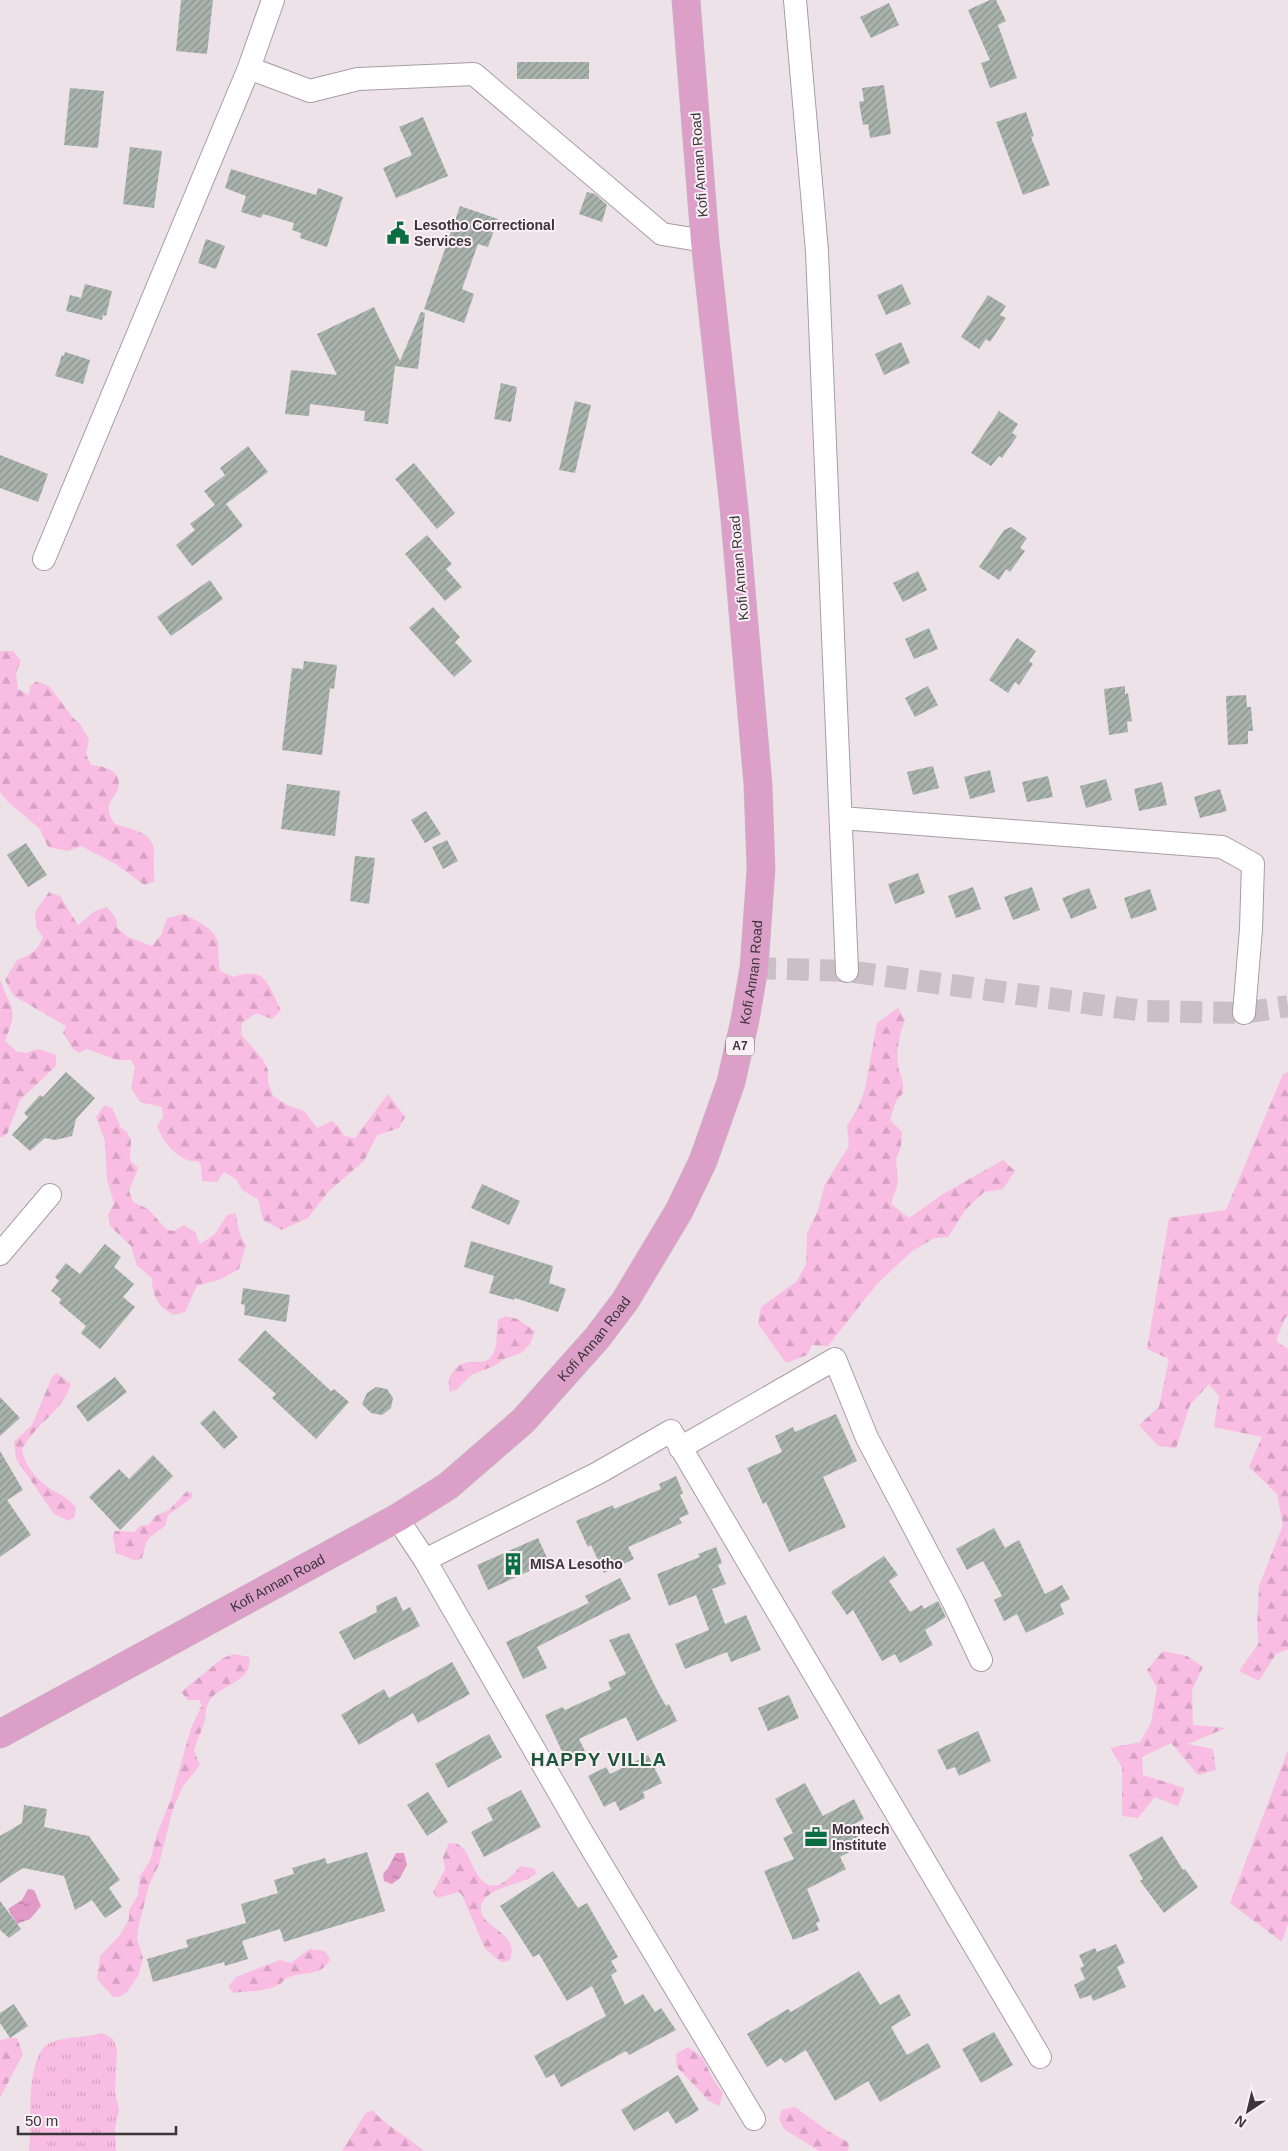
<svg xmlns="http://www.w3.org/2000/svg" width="1288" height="2151" font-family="Helvetica,sans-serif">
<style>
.grass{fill:url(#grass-tufts)}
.forest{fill:url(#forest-firs)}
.water{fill:url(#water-ripples)}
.building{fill:url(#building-hatch)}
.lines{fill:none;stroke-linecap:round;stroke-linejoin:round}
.minor-tunnel{stroke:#c9bfc5;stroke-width:22;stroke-dasharray:22 11;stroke-linecap:butt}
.minor-casing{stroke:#a89da4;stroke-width:24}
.primary-casing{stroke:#c4c2c3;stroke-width:29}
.minor{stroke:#fff;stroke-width:22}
.primary{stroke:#dca0c8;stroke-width:28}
.labels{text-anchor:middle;stroke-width:4;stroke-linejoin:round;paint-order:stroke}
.shield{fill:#faeff5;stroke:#746d71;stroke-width:1}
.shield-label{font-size:12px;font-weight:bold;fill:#3a3538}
.street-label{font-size:14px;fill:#3a3538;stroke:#faeff5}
.poi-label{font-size:14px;font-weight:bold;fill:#3a3538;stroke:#faeff5;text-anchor:start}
.district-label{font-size:19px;font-weight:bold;letter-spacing:1px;fill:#1b5739;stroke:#faeff5}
</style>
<defs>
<pattern id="grass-tufts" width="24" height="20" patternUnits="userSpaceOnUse" patternTransform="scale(1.25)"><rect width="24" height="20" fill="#f9bce2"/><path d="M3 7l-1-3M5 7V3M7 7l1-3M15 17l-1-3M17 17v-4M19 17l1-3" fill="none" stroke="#d6a2c3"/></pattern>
<pattern id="forest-firs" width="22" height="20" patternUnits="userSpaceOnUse" patternTransform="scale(1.25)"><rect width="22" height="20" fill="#f9bce2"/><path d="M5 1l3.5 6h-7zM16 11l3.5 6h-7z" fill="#d6a2c3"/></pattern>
<pattern id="water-ripples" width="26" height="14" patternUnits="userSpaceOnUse" patternTransform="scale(1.25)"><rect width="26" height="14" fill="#e199c6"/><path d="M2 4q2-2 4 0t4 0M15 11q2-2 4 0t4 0" fill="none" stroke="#b77ea2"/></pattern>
<pattern id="building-hatch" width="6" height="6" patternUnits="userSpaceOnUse" patternTransform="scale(1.25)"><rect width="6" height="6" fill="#a8b3ac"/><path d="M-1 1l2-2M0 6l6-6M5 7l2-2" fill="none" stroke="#8a928d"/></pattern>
</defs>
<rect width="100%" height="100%" fill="#ede2e8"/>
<!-- grass -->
<path class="grass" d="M102,2033L113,2039L117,2049L115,2092L119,2110L115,2128L116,2151H29C33,2125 23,2053 52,2042C67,2036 86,2038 102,2033Z"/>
<!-- forest -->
<path class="forest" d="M0,651H13L21,661L16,673L18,689L29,695L30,686L37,681L50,687L73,718L80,724L89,740L86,754L91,765C105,766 123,771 118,789C116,795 110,800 109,806C108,814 111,818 115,824C130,829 155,832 154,853C154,863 153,871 155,881L144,885L116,864L81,846L68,851L48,847L40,829L8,802L0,792Z
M49,892L60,896L78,925L95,911L107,907L116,918L117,928L128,937L152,946L161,935L167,918L184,914C196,921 215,928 218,943C219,952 218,962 220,971L234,977C267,965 269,987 281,1010L272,1019L256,1013L242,1023L241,1034L263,1060L268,1070V1082L273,1096L289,1106L304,1111L317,1128L332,1121L340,1128L344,1136L355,1138L388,1094L405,1117L399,1128L377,1135L364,1161L328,1192L308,1218L282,1230L263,1220L258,1199L242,1190L236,1179L224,1172L217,1182L202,1181L201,1165L198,1161C180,1164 163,1142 157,1126L163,1117L162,1107L140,1102L131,1088L135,1067L131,1060H117L87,1049L79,1053L73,1049L63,1033L66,1026L14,996L5,980L17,960C30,956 38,950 43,937L36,927L35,912Z
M0,980C4,986 4,993 8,999C17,1014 11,1025 5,1041L17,1052L27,1053L38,1049L56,1055V1066L20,1100L7,1134L3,1137H0Z
M898,1008L905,1020C899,1035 895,1054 899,1070C902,1079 904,1084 903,1093L896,1101L890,1120L902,1132L901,1146L896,1160L898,1183L891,1204L909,1218L943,1194L1003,1160L1015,1171L1003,1189L984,1192L966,1209L948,1237L934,1238L911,1252L876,1285L828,1346L812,1345L807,1355L786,1363L758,1324L761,1307L797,1281L806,1264L807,1234L818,1210L825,1184L849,1146L847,1126L859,1106L865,1089L877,1023Z
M1288,1072V1316L1285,1318L1276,1341L1288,1349V1649L1276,1654L1259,1681L1239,1671L1259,1643L1257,1628L1259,1586L1283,1525L1277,1494L1249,1467L1262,1437L1214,1427L1219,1396L1209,1384L1190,1405L1176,1448L1158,1446L1139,1425L1159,1407L1169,1359L1147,1349L1169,1218L1226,1210L1283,1074Z
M105,1105L112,1108L121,1128L127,1132L131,1140L130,1160L138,1168L129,1191L133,1202L148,1209L167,1230L174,1231L184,1225L195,1232L200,1244L215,1234L227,1215L236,1213C238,1226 238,1234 246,1245L239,1269L221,1279L197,1286L185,1312L174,1315C158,1307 152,1296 152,1278L137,1266L131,1246L110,1226L108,1215L114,1203L107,1180L105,1141L96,1117Z
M506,1316L517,1319L535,1331L530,1344L521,1353L504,1359L496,1365L471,1375L456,1390L450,1392C448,1384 448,1379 452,1373C465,1354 482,1367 490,1358C499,1349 496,1331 498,1320Z
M57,1373L71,1384C64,1407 45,1418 31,1436C27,1440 25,1445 22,1449C24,1466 40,1483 54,1491C63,1496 70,1499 76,1508L74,1517L69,1521L54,1514L16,1459L14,1442L32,1425L52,1377Z
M187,1491L192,1493L193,1497L168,1515L165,1526L150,1537L146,1543L142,1558L136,1561L116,1553L113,1536L115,1531L134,1532L140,1526L149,1525L155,1516L169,1510Z
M1163,1651L1187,1656L1203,1667L1192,1690L1193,1725L1226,1728L1188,1744L1213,1749L1216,1770L1198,1775L1171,1743L1142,1757L1143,1775L1185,1788L1178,1806L1155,1797L1138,1818L1122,1816V1767L1110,1748L1140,1742L1151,1723L1157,1688L1147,1670Z
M234,1654L249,1657C254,1681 222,1684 210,1700C204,1708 207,1717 203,1726C200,1735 196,1742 194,1751L200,1765L183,1786L173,1809L159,1864L149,1885L139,1924L137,1939L143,1958L139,1974L127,1992L119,1997H113L97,1979L100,1956L120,1935L129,1919V1910L138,1895L140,1876L150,1861L157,1834L171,1799L191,1728L202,1705L199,1700H188L181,1692L223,1658Z
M1288,1750V1923L1282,1942L1230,1903Z
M449,1843L458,1844C460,1846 465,1849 466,1852C473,1865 482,1896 504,1882C510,1878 516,1871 521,1866L535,1869L536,1874C522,1885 489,1887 482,1903C472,1927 524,1931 509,1961L501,1962L485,1949L462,1895L459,1892L437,1898L433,1892L445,1869L443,1857Z
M310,1949L325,1951L330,1959C322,1977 304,1971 289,1977C285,1978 283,1982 280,1984C267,1992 247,1991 233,1993L228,1987L236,1977L280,1960L291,1963Z
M10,2038H17L23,2054L0,2098V2040Z
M688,2047L702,2057L713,2079L723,2093L719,2106L709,2101L677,2067L676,2054Z
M795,2107L828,2131L849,2143L848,2151H819L784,2129L779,2119L782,2110Z
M372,2110C388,2127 407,2136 424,2151H342L365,2114Z"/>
<!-- water -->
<path class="water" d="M396,1853H404L407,1865L400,1878L392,1884L384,1881L383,1874L388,1868Z
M28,1889L34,1890L41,1906L30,1919L17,1924L8,1909L22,1900Z"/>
<!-- building -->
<path class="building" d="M181,0H213L207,54L176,51Z
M990,0H996L1006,21L998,25L1017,78L990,88L981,63L990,60L968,10Z
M889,3L899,25L871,38L860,17Z
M517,62H589V79H517Z
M884,85L891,134L870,138L868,124L863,125L859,102L864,101L862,88Z
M70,88L104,91L98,148L64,145Z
M1026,112L1034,136L1031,137L1050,185L1023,195L996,122Z
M423,117L448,176L396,198L383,168L412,155L399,127Z
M130,147L162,151L154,208L123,204Z
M231,169L316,195L318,188L343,197L327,247L300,238L301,233L292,230L294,223L263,214L261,218L241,212L246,196L225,188Z
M587,192L595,194L607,205L602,222L579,214Z
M460,206L498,219L488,247L478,244L462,289L474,294L464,323L424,309Z
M206,239L225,246L216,269L198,263Z
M85,284L112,291L106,316L103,315L102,320L66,311L70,295L81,298Z
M902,284L911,304L886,315L877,295Z
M988,295L1006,306L1000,315L1006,318L990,342L986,339L979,349L961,337Z
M374,307L400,361L421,312L425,313L418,369L395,366L388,424L364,421L365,411L310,404L309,416L285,414L291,370L337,375L317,334Z
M901,342L910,363L884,375L875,354Z
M65,352L90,360L83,384L55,376L62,355L64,356Z
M501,383L517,387L511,422L494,419Z
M575,401L591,405L575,473L559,470Z
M999,411L1018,424L1012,433L1017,436L1002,458L999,456L991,466L971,453Z
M248,446L268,472L226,504L243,526L192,566L176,545L195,530L190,524L215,505L204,491L225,475L220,468Z
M0,455L48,474L38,502L0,488Z
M414,463L455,513L437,529L395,479Z
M1011,527L1027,538L1020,548L1025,551L1010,572L1006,569L999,580L979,567L1004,530Z
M427,535L452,564L446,569L462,587L445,601L405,554Z
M918,571L927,590L903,602L893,583Z
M210,580L223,599L171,636L157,617Z
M433,607L460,637L455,642L472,661L454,677L409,628Z
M929,628L938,649L914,659L905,639Z
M1017,638L1036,651L1029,661L1033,664L1019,685L1015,682L1008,693L989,680Z
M304,661L337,665L334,689L330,688L322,755L282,750L292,668L303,669Z
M928,686L938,705L915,717L905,698Z
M1125,686V694L1128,693L1132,721L1127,722L1128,732L1109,735L1104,689Z
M1246,695L1247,707H1251L1253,731H1248V744L1228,745L1226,696Z
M933,766L939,788L913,795L907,772Z
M990,770L995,792L970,799L964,777Z
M1048,776L1053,797L1027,802L1022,782Z
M1106,779L1112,800L1086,808L1080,786Z
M1162,782L1167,805L1139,811L1134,789Z
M287,784L340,791L335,836L281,829Z
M1220,789L1227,811L1200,818L1194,797Z
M426,811L441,834L425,843L411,820Z
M447,840L458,861L443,869L432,847Z
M26,843L47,875L28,887L7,855Z
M355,856L375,858L369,904L350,901Z
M918,873L925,893L895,904L888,884Z
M973,887L981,909L956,918L948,896Z
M1032,887L1040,910L1013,920L1004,897Z
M1089,888L1097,908L1071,919L1062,898Z
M1150,889L1157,910L1131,919L1124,898Z
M66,1072L95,1098L76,1119L72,1136L55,1140L45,1138L30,1151L12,1135L28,1117L24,1113L40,1095L43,1097Z
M482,1184L520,1201L509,1225L471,1208Z
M471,1241L553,1266L549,1283L566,1289L558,1312L515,1298L514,1300L489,1293L494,1276L464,1267Z
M105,1244L121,1257L114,1267L134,1284L123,1297L135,1307L100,1349L81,1333L86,1326L59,1303L61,1299L51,1291L59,1281L55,1277L66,1263L80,1274Z
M243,1288L290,1295L286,1322L244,1315L245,1305L241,1304Z
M265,1330L331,1391L334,1389L349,1402L316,1439L272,1398L276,1394L238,1360Z
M115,1377L127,1392L88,1422L76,1406Z
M376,1387L387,1389L393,1398L391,1408L382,1415L371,1413L362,1404L367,1393Z
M0,1397L20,1418L0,1436Z
M214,1410L238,1437L224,1449L200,1423Z
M836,1414L857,1461L823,1477L846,1527L789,1552L766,1502L763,1504L747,1468L782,1452L775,1436L793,1427L795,1432Z
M0,1451L23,1490L7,1500L31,1535L0,1557Z
M153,1455L173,1476L120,1530L89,1497L119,1469L129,1479Z
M676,1476L683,1493L680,1495L689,1514L679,1518L682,1523L628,1547L634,1559L604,1573L591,1545L588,1547L576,1521L613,1505L614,1509L661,1489L659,1484Z
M994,1528L1005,1548L1019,1540L1045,1594L1062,1585L1070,1599L1060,1604L1064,1614L1026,1633L1017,1614L1004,1621L994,1600L1002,1596L983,1561L967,1570L956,1549Z
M538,1538L549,1562L488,1590L477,1565Z
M716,1547L722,1563L718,1565L726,1584L712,1589L725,1624L746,1615L761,1650L731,1662L727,1652L685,1669L675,1644L709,1630L696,1595L669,1606L657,1574L700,1557L698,1554Z
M884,1556L898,1575L889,1581L910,1612L922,1605L924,1609L938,1601L946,1617L925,1630L933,1645L900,1663L895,1654L882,1661L853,1610L847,1615L831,1592Z
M620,1578L631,1599L537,1647L547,1668L523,1679L506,1642L589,1603L585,1596Z
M396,1596L403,1611L410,1607L420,1626L354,1660L339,1632L377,1612L376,1606Z
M629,1633L658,1692L666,1706L669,1704L677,1721L637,1741L626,1717L579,1739L585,1751L566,1760L545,1715L562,1707L565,1710L611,1689L608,1682L626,1674L609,1640Z
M452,1662L470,1694L418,1723L413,1713L359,1745L341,1715L384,1689L389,1698Z
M789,1695L799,1718L768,1731L758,1708Z
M978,1731L991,1761L959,1776L955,1767L947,1770L937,1750Z
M489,1734L502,1757L448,1788L435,1764Z
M648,1755L662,1783L643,1792L645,1798L620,1811L615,1801L604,1807L588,1776L606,1767L610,1774Z
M805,1783L823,1816L854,1799L864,1819L852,1825L862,1845L840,1857L846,1869L807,1889L820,1921L816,1923L819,1930L793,1940L764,1871L794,1859L783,1838L793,1833L775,1799Z
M521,1790L541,1827L484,1857L471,1832L493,1820L487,1808Z
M428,1792L448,1822L427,1836L407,1805Z
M24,1805L47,1809L44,1827L89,1836L120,1880L109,1888L122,1907L105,1918L92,1900L75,1910L64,1876L23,1868L0,1883V1836L22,1823Z
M1162,1836L1183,1870L1185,1869L1198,1887L1164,1913L1140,1881L1143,1879L1129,1855Z
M367,1852L385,1911L284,1942L280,1929L242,1941L248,1959L225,1966L224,1962L153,1982L147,1959L188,1947L186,1940L246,1923L241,1904L278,1893L274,1880L294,1874L292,1868L325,1858L327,1864Z
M553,1871L578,1908L587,1903L618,1957L611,1961L617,1971L611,1975L625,2005L643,1994L655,2012L661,2008L676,2030L629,2055L626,2051L561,2087L554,2074L546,2078L534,2056L606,2016L592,1986L567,2001L539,1954L533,1957L500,1906Z
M0,1901L21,1929L9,1938L0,1930Z
M1116,1944L1125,1963L1117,1967L1126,1987L1093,2001L1091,1995L1080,1999L1074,1985L1085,1979L1080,1968L1084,1966L1079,1955L1095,1948L1097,1952Z
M859,1971L880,2005L899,1994L911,2015L891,2027L907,2055L928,2043L941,2067L880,2102L868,2081L835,2101L806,2050L785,2063L781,2058L767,2067L747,2034L788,2009L791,2012Z
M14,2004L28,2026L10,2038L0,2023V2013Z
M994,2032L1013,2065L981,2083L962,2049Z
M678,2075L699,2110L676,2124L668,2111L634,2131L621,2110Z"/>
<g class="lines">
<!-- minor-tunnel -->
<path class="minor-tunnel" d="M754,968L847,971L1144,1011L1244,1013L1288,1006"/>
<defs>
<path id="minor" d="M795,0L817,251L847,971
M249,68L310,91L358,79L474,74L662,234L705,241
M44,559L249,68L273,0
M841,818L1222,847L1253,864L1251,929L1244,1013
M0,1254L50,1195
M680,1448L835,1359L867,1438L953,1601L981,1660
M397,1518L425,1560L583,1834L754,2119
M425,1560L598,1473L671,1431L1040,2057"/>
<g id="primary">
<path id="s1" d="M0,1734L397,1518L448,1486L523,1421L597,1338L625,1301L679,1211L703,1161L731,1082L745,1020L754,968L761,869L758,785L734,508L705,241L686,0"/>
</g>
</defs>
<!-- minor casing -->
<use href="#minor" class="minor-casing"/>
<!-- primary casing -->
<use href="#primary" class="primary-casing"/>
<!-- minor -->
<use href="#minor" class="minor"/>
<!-- primary -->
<use href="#primary" class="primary"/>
</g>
<!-- icons -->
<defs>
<symbol id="civic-bare" viewBox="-9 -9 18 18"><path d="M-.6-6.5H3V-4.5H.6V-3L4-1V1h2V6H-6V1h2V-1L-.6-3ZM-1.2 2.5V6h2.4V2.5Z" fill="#0b6e43" stroke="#faeff5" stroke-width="2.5" paint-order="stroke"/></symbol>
<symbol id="building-bare" viewBox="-9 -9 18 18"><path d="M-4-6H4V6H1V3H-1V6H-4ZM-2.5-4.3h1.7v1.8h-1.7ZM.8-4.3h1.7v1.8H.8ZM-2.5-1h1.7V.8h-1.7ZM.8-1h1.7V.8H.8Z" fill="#0b6e43" stroke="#faeff5" stroke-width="2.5" paint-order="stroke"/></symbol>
<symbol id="office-bare" viewBox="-9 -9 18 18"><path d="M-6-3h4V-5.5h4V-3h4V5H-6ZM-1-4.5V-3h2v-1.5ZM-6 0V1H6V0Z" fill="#0b6e43" stroke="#faeff5" stroke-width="2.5" paint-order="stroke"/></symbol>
</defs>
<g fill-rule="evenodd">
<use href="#civic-bare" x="382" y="217" width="32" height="32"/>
<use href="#building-bare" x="497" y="1548" width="32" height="32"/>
<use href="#office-bare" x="800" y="1821" width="32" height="32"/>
</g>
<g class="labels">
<!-- shield labels -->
<rect class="shield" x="726" y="1036.5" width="28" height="19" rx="4"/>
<g class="shield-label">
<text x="740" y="1050">A7</text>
</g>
<!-- street labels -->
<g class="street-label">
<text transform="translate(699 165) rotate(-94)" y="5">Kofi Annan Road</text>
<text transform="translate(739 568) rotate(-95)" y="5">Kofi Annan Road</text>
<text dy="5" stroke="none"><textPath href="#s1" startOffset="1125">Kofi Annan Road</textPath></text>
<text dy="5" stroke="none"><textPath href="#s1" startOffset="720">Kofi Annan Road</textPath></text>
<text dy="5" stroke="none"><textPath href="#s1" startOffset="316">Kofi Annan Road</textPath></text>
</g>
<!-- poi labels -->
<g class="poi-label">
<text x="414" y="230">Lesotho Correctional<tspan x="414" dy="16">Services</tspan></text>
<text x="530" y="1569">MISA Lesotho</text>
<text x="832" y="1834">Montech<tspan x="832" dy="16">Institute</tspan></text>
</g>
<!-- district labels -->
<g class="district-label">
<text x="599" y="1766">HAPPY VILLA</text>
</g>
</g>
<!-- north arrow -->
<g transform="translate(1248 2111) rotate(215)" stroke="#faeff5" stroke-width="4" paint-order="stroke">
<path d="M0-4L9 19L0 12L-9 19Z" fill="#3a3538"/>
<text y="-8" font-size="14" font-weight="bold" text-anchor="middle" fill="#3a3538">N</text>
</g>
<!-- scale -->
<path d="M18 2126v8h158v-8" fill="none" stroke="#3a3538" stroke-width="2.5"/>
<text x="25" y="2126" font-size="15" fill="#3a3538" stroke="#faeff5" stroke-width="4" paint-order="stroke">50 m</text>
</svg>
